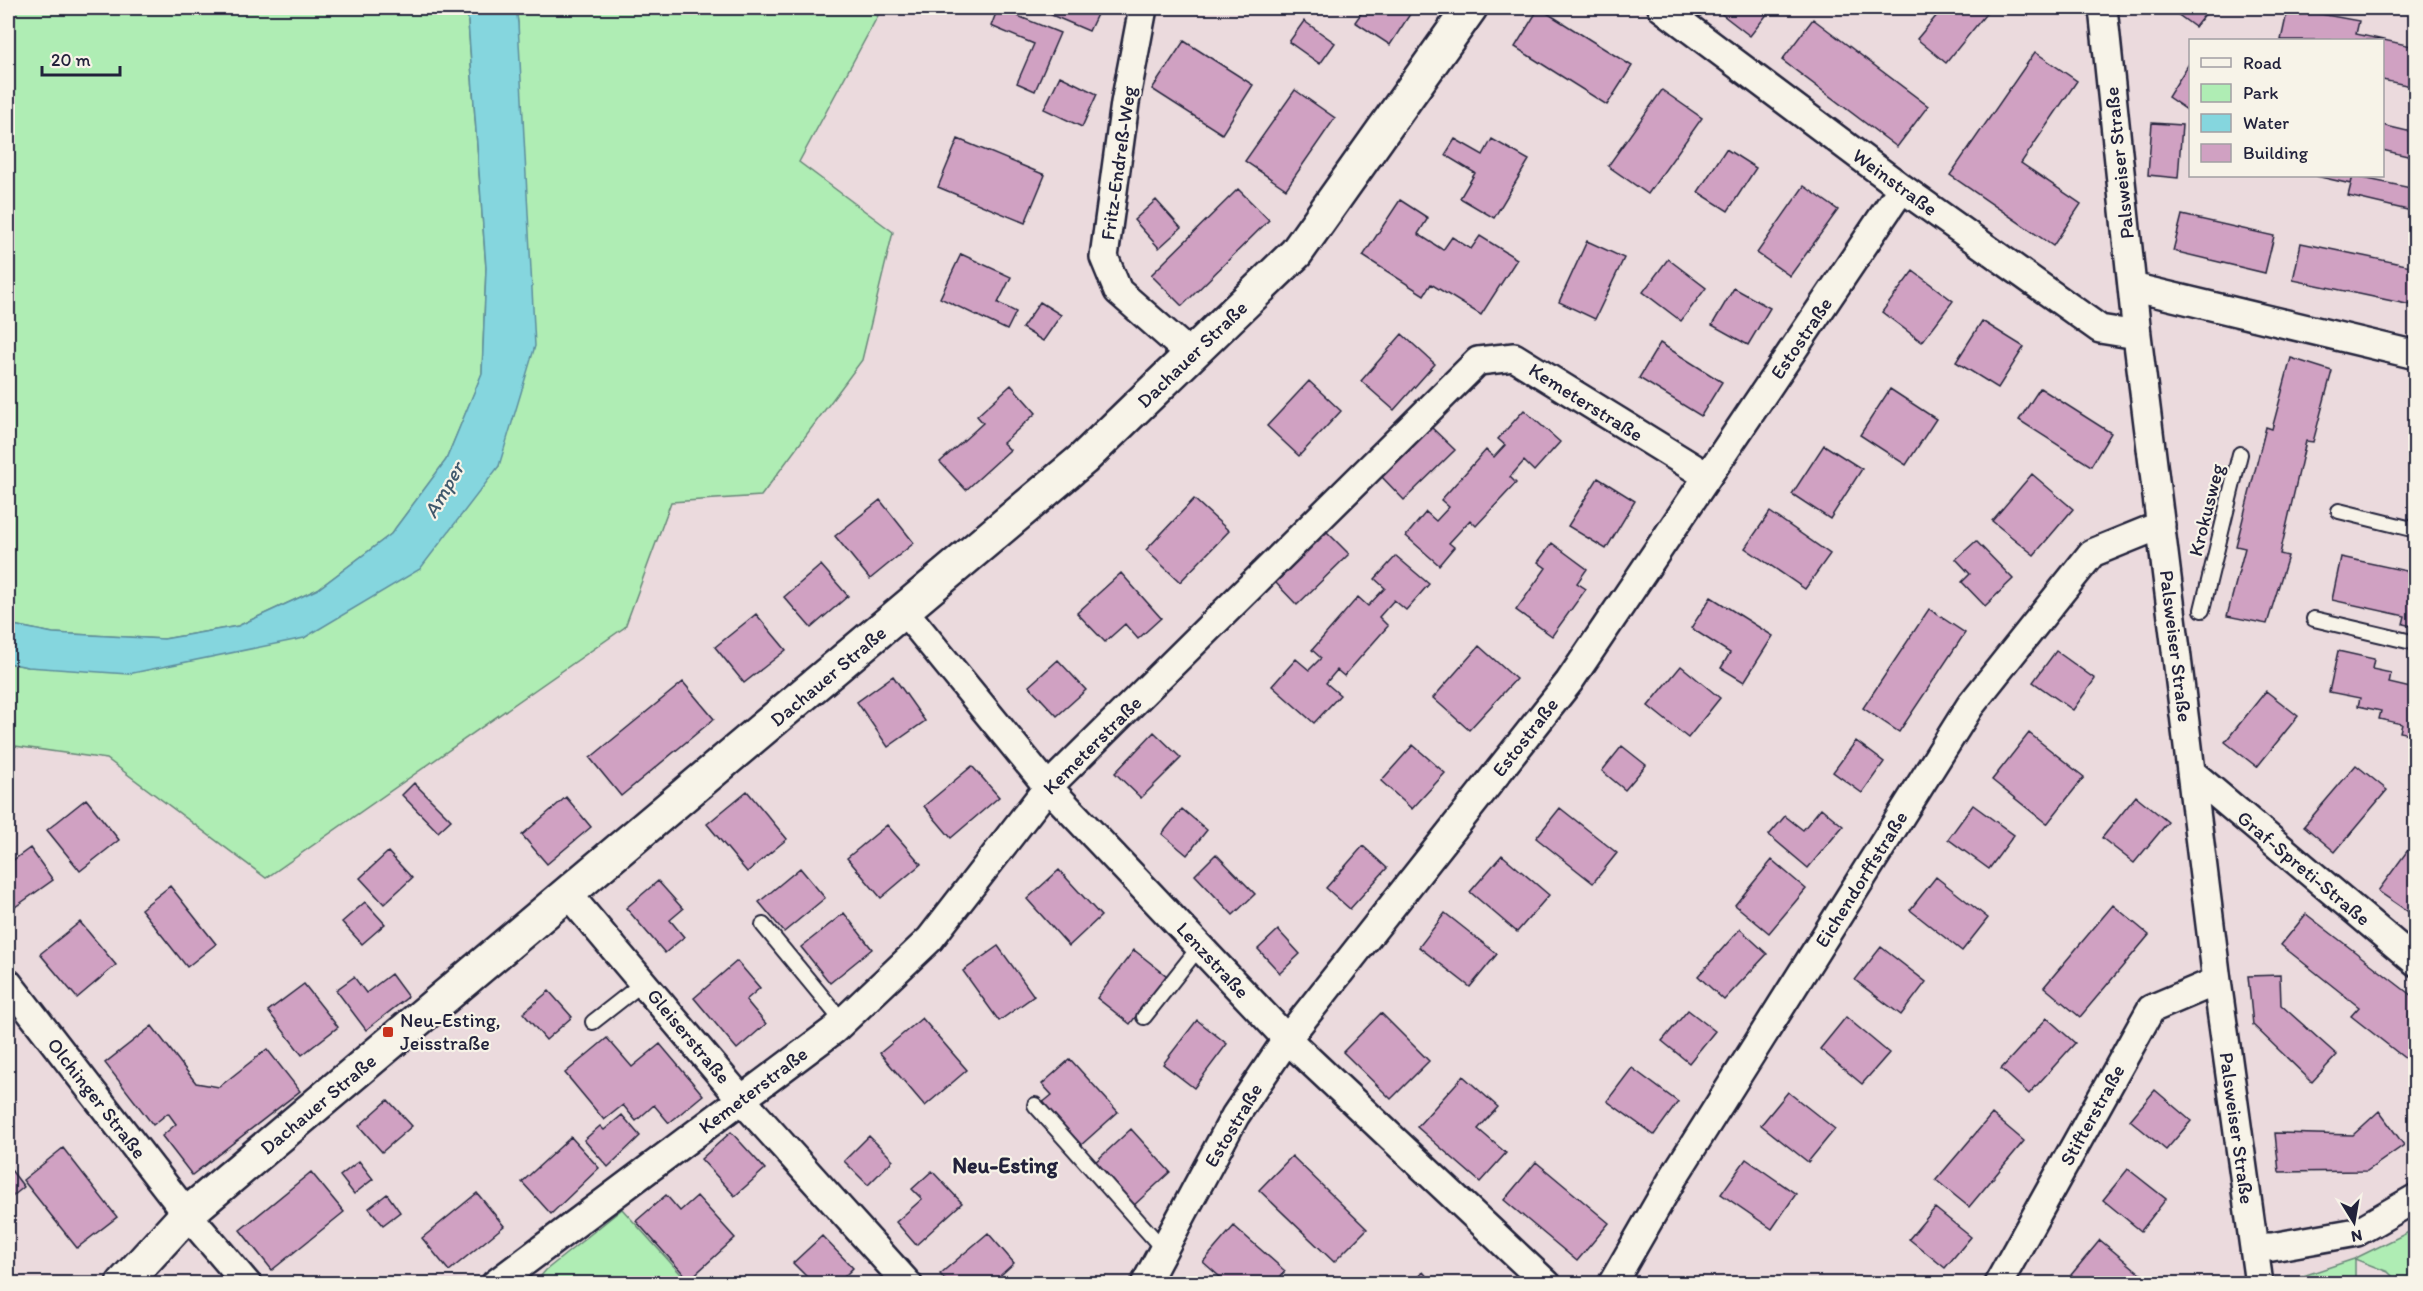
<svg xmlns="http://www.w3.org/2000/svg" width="2423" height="1291" font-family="Itim,sans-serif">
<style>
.green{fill:#afedb4;stroke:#688878;stroke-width:1.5}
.water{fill:#85d6de;stroke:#5d8e9d;stroke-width:1.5}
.building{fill:#d0a1c2;stroke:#22223b;stroke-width:1.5}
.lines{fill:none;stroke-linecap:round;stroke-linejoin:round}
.lane-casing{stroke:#22223b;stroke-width:18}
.street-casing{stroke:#22223b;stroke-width:32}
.secondary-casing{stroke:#22223b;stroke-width:38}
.lane{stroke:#f7f3e8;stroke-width:14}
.street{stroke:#f7f3e8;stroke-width:27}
.secondary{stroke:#f7f3e8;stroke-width:33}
.poi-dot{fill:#c8321e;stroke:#f7f3e8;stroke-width:2}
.labels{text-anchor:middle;stroke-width:4.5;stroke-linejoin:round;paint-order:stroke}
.street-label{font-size:20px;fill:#22223b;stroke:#f7f3e8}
.poi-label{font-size:20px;fill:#22223b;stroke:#f7f3e8;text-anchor:start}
.water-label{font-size:21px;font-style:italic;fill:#40586c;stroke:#f7f3e8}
.quarter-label{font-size:22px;font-weight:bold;fill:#22223b;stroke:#f7f3e8}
</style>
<rect width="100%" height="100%" fill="#ebdadd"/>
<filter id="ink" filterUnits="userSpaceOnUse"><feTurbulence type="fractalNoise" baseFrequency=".0167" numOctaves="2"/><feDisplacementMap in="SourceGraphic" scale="12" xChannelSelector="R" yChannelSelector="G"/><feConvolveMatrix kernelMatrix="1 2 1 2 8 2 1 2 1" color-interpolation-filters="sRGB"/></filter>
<g filter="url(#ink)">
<!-- green -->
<path class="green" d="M8,8H467L486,268L482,374L446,460L391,534L318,589L238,626L164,639L53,633L8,624Z
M516,8H882L799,162L893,232L862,360L761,496L671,502L625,627L266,878L107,759L8,745V663L28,667L304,638L499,466L518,23Z
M622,1209L689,1283H539L540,1277L546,1270Z
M2415,1229V1283H2399L2388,1272L2355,1259V1283H2282L2354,1259Z"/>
<!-- water -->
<path class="water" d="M467,8H516L518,23L535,346L499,466L420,569L304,638L128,674L28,667L8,663V624L53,633L164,639L238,626L318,589L391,534L446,460L482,373L486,268Z"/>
<!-- building -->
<path class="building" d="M998,8L1060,33L1035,91L1017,83L1034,44L991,26Z
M1035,8H1100L1089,31Z
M1365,8H1414L1390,45L1355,22Z
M1539,8L1632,66L1607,105L1515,47Z
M1723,8H1772L1750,36L1719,12Z
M1943,8H1986L1989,10L1946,63L1917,39Z
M2169,8H2210L2195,27Z
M2288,8L2359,21L2356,34L2416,47V87L2382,80V40H2281Z
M1813,19L1928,106L1897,147L1782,60Z
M1304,21L1335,43L1320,64L1289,42Z
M1184,41L1253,85L1222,134L1152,89Z
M2035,52L2077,81L2021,163L2081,204L2053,246L1950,175Z
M2190,62V112L2168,97Z
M1060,76L1097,94L1082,127L1044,109Z
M1295,90L1335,118L1286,189L1245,161Z
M1662,90L1702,118L1648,194L1608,166Z
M2152,123L2182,125L2178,178L2148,175Z
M2382,125L2416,133V158L2382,150Z
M958,139L1045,175L1025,223L938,187Z
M1455,139L1483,155L1492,139L1529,160L1494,218L1460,198L1475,173L1445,155Z
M1726,149L1756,168L1728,211L1698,192Z
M2316,176H2353L2351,184Z
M2353,176L2416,189V212L2348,196Z
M1804,186L1838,210L1790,276L1757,253Z
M1238,189L1269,220L1182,306L1151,275Z
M1156,200L1181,228L1159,248L1134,220Z
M1400,200L1428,218L1418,234L1443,250L1452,237L1471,249L1480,236L1517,259L1481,315L1431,284L1424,295L1363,256Z
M2182,215L2274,236L2265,273L2173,251Z
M1587,241L1624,258L1595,319L1559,302Z
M2301,243L2416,267V306L2293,280Z
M961,254L1011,277L998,303L1016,312L1007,330L940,298Z
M1668,259L1706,288L1681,321L1643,292Z
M1913,271L1953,301L1922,342L1882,312Z
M1734,288L1770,308L1748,345L1712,325Z
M1040,302L1061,315L1043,341L1022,328Z
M1982,321L2024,347L1998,388L1956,362Z
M1402,334L1435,364L1394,410L1361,381Z
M1660,343L1722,382L1701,416L1639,378Z
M2291,358L2332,371L2313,442L2306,441L2280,554L2288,556L2267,624L2227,616L2245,548L2236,546L2266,427L2272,429Z
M1309,381L1341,411L1299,456L1267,426Z
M1011,385L1036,413L1003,443L1010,450L966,490L940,462L983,423L977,416Z
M2040,388L2111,433L2091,466L2019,420Z
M1890,389L1936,419L1906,465L1860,435Z
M1524,410L1560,442L1534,471L1524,461L1510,477L1516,483L1476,526L1470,520L1449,543L1454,547L1439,565L1406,536L1426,512L1436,521L1449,507L1441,500L1486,450L1494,457L1505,445L1498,439Z
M1431,427L1455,450L1404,500L1381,476Z
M1824,445L1862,469L1830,519L1792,494Z
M2032,474L2073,509L2034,555L1992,521Z
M1598,478L1635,501L1606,549L1568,526Z
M1194,499L1229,531L1180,582L1146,550Z
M880,500L914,543L870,579L835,536Z
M1770,512L1830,554L1805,589L1745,548Z
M1326,531L1349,554L1297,605L1275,582Z
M1976,541L2013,579L1985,606L1962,582L1970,574L1956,559Z
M1552,543L1587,569L1577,583L1586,589L1552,636L1516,610L1546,568L1538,562Z
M1396,556L1429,584L1406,610L1394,600L1379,617L1388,626L1344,676L1337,670L1326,683L1340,695L1314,723L1272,686L1296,659L1309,670L1321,658L1312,650L1358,597L1368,606L1385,588L1375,579Z
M2341,557L2416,573V627L2403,624L2405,616L2332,600Z
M821,565L848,596L811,628L784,597Z
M1121,573L1161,618L1138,639L1125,624L1105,642L1077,613Z
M1711,597L1773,636L1744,682L1721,668L1730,653L1691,628Z
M1929,609L1965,633L1899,732L1863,708Z
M756,614L786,650L744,683L715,647Z
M1479,646L1516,679L1469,730L1433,698Z
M2056,651L2095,679L2073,710L2033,682Z
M2338,651L2374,659L2372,669L2391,673L2389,683L2415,689L2412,700H2416V735L2400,732L2402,724L2379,719L2381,711L2358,706L2360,698L2329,692Z
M1058,660L1086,690L1057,716L1029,686Z
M1681,666L1720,698L1688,738L1648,706Z
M893,676L925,721L888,747L857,702Z
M683,682L714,719L621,796L590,758Z
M2266,691L2298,716L2257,767L2225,742Z
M1154,732L1181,758L1141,798L1115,773Z
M2029,733L2084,777L2047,824L1992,780Z
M1856,741L1884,762L1862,793L1833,772Z
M1413,745L1445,773L1412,809L1381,781Z
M1622,746L1646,765L1625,790L1602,771Z
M2356,765L2387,790L2335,852L2304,826Z
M972,766L999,797L951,838L924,806Z
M414,783L451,820L438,832L402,795Z
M747,791L787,839L747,872L707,824Z
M2136,796L2168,822L2134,863L2102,838Z
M566,797L591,827L547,864L522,835Z
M86,799L119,840L80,871L47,830Z
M1973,805L2014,835L1989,869L1948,839Z
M1560,808L1617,853L1593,883L1536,838Z
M1821,808L1843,826L1808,868L1769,835L1785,816L1803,830Z
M1182,809L1207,830L1187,855L1162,834Z
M887,825L921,864L881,898L847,858Z
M2416,839V917L2378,891Z
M1363,846L1387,868L1350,909L1326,888Z
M30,848L53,880L15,907L8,896V864Z
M388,852L412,878L384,904L360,878Z
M1216,854L1255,894L1233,915L1195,875Z
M1502,855L1549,895L1517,932L1470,892Z
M1772,860L1806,889L1769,933L1735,905Z
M800,868L825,898L784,932L759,902Z
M1059,870L1101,916L1069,946L1027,899Z
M1936,877L1988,918L1962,951L1910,910Z
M658,881L683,909L670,920L684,937L665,953L626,908Z
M170,886L216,944L187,967L141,909Z
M365,902L385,924L362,944L342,922Z
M2113,905L2149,935L2080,1017L2044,987Z
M844,913L872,949L830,983L801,947Z
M1445,913L1497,954L1470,987L1419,947Z
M2306,914L2416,999V1067L2351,1016L2359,1007L2281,945Z
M80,922L116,965L77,998L40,954Z
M1740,929L1767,954L1724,1000L1698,976Z
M1278,930L1300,954L1280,973L1258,949Z
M998,946L1034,996L999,1021L963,971Z
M1881,947L1926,982L1901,1015L1855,980Z
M1134,950L1167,976L1130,1024L1097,998Z
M737,961L760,988L746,1000L766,1024L737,1049L694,998Z
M391,974L408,997L366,1030L336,990L354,977L366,993Z
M2280,975L2281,1005L2337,1055L2312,1082L2253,1025L2248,976Z
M304,984L338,1027L302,1055L268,1011Z
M549,991L572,1017L546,1040L523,1013Z
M1688,1010L1715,1031L1689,1063L1662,1041Z
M1381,1013L1429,1061L1391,1099L1343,1052Z
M1846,1017L1889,1053L1862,1084L1820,1049Z
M922,1018L967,1070L925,1106L880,1053Z
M2047,1018L2075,1043L2029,1094L2001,1069Z
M1197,1020L1227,1044L1194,1088L1163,1064Z
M152,1026L196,1083L219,1087L267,1049L300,1091L192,1175L162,1136L176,1124L168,1113L153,1125L105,1063Z
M607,1038L632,1067L660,1044L703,1095L669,1123L654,1105L636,1121L623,1105L604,1120L565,1073Z
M1070,1059L1118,1112L1080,1146L1041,1104L1052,1095L1042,1084Z
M1632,1068L1678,1102L1654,1135L1607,1101Z
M1463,1076L1498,1107L1478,1129L1506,1153L1480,1182L1417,1127Z
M2155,1090L2191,1121L2166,1150L2130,1120Z
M1788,1092L1835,1129L1808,1162L1761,1125Z
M388,1100L412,1126L382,1152L359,1126Z
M2379,1111L2404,1145L2367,1171L2279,1172L2275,1133L2353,1135Z
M1992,1114L2024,1141L1969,1207L1936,1180Z
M622,1115L640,1136L608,1167L584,1140L600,1126L604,1130Z
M1131,1129L1170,1172L1132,1207L1093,1164Z
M731,1132L765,1169L735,1196L701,1159Z
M869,1136L893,1160L868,1185L844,1161Z
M571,1137L599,1168L551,1214L522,1182Z
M63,1148L117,1217L77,1248L23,1180Z
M1292,1156L1367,1229L1334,1262L1259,1190Z
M1746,1159L1796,1194L1772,1229L1721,1194Z
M359,1161L373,1179L354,1194L340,1176Z
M1536,1162L1609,1223L1577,1261L1504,1200Z
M8,1166L24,1187L8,1200Z
M2128,1169L2166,1199L2141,1231L2103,1200Z
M932,1171L962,1203L916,1245L896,1222L922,1199L912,1189Z
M311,1172L344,1212L272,1270L240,1230Z
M477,1193L504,1226L449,1271L422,1238Z
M387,1194L400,1212L383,1225L369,1208Z
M666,1195L680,1211L697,1196L735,1238L689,1280L636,1221Z
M1935,1208L1971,1237L1945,1268L1909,1239Z
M1234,1226L1285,1271L1274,1284H1228L1203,1262Z
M988,1233L1014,1263L991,1284H949L940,1274Z
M822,1236L853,1268L837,1284H814L793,1263Z
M2100,1240L2153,1284H2082L2071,1275Z
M1423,1272L1434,1284H1412Z"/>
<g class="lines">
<defs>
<path id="lane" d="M2339,511L2416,530
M2202,610L2240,454
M2314,619L2416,643
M763,925L843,1022
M1144,1017L1200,946
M593,1022L644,982
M1035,1105L1164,1250"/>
<path id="street" d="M1143,8L1125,103L1104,257L1118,291L1191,355
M1662,8L1902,188L2100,329L2137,335
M2103,8L2137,335L2217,981L2259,1284
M2132,287L2416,355
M905,612L1048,787L1287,1039L1547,1284
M2192,773L2416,962
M568,894L741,1099L908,1284
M8,983L187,1214L247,1284
M2254,1247H2272L2357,1232L2416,1198
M495,1284L834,1030L930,939L1048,787L1478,361L1514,357L1707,476
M1145,1284L1235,1116L1287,1039L1569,682L1902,188
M1612,1284L1673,1178L1970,706L2092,553L2161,525
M1998,1284L2151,1009L2217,981"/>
<path id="secondary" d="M123,1284L187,1214L1083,459L1296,253L1470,8"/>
</defs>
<!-- lane casing -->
<use href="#lane" class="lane-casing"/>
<!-- street casing -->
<use href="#street" class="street-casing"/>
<!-- secondary casing -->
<use href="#secondary" class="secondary-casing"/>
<!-- lane -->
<use href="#lane" class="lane"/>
<!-- street -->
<use href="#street" class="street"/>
<!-- secondary -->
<use href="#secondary" class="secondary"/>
</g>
</g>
<!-- markers -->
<rect class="poi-dot" x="382" y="1026" width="12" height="12" rx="3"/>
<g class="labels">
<!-- street labels -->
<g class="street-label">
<text transform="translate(1118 163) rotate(-82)" y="7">Fritz-Endreß-Weg</text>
<text transform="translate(2119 163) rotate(-96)" y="7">Palsweiser Straße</text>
<text transform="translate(1895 182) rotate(36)" y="7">Weinstraße</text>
<text transform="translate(1801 338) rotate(-56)" y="7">Estostraße</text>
<text transform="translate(1192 354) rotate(-44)" y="7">Dachauer Straße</text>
<text transform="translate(1586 402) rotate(32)" y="7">Kemeterstraße</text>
<text transform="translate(2206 510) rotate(-76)" y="7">Krokusweg</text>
<text transform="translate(2176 646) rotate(83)" y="7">Palsweiser Straße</text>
<text transform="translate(828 676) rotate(-40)" y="7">Dachauer Straße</text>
<text transform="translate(1525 737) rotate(-52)" y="7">Estostraße</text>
<text transform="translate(1092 745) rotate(-45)" y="7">Kemeterstraße</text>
<text transform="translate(2304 868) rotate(40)" y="7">Graf-Spreti-Straße</text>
<text transform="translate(1861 879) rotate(-58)" y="7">Eichendorffstraße</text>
<text transform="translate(1213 960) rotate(47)" y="7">Lenzstraße</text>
<text transform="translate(689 1036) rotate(50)" y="7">Gleiserstraße</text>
<text transform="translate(753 1090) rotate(-37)" y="7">Kemeterstraße</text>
<text transform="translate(97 1098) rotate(52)" y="7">Olchinger Straße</text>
<text transform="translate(318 1104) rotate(-40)" y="7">Dachauer Straße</text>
<text transform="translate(2092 1115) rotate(-61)" y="7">Stifterstraße</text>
<text transform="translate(1233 1125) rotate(-59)" y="7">Estostraße</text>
<text transform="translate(2237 1128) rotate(82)" y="7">Palsweiser Straße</text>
</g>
<!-- poi labels -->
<g class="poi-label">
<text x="400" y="1027">Neu-Esting,<tspan x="400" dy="23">Jeisstraße</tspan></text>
</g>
<!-- water labels -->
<g class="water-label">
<text transform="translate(444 490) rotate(-60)" y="7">Amper</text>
</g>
<!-- quarter labels -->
<g class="quarter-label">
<text x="1005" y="1173">Neu-Esting</text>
</g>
</g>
<!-- margin -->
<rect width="2423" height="1291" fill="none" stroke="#f7f3e8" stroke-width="30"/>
<rect x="15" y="15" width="2393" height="1261" fill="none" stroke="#22223b" stroke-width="2" filter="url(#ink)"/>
<!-- legend -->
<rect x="2189" y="39" width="195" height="138" fill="#f7f3e8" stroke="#a29fa3" stroke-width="1.5"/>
<rect x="2201" y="58" width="30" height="9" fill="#f7f3e8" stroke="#a29fa3" stroke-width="1.5"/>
<text x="2243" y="69" font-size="18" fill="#22223b">Road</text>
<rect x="2201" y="84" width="30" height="18" fill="#afedb4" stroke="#a29fa3" stroke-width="1.5"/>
<text x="2243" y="99" font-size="18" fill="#22223b">Park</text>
<rect x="2201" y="114" width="30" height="18" fill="#85d6de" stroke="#a29fa3" stroke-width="1.5"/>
<text x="2243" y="129" font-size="18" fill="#22223b">Water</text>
<rect x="2201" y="144" width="30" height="18" fill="#d0a1c2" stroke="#a29fa3" stroke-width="1.5"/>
<text x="2243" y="159" font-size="18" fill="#22223b">Building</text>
<!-- north arrow -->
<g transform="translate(2354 1222) rotate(169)" stroke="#f7f3e8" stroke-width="4.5" paint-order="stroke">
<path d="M0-4.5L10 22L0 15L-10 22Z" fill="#22223b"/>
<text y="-9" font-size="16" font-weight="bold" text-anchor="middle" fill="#22223b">N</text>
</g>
<!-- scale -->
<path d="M42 66v9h78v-9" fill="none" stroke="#22223b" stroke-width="3"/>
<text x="51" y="66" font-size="18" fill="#22223b" stroke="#f7f3e8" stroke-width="4.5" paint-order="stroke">20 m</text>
</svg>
